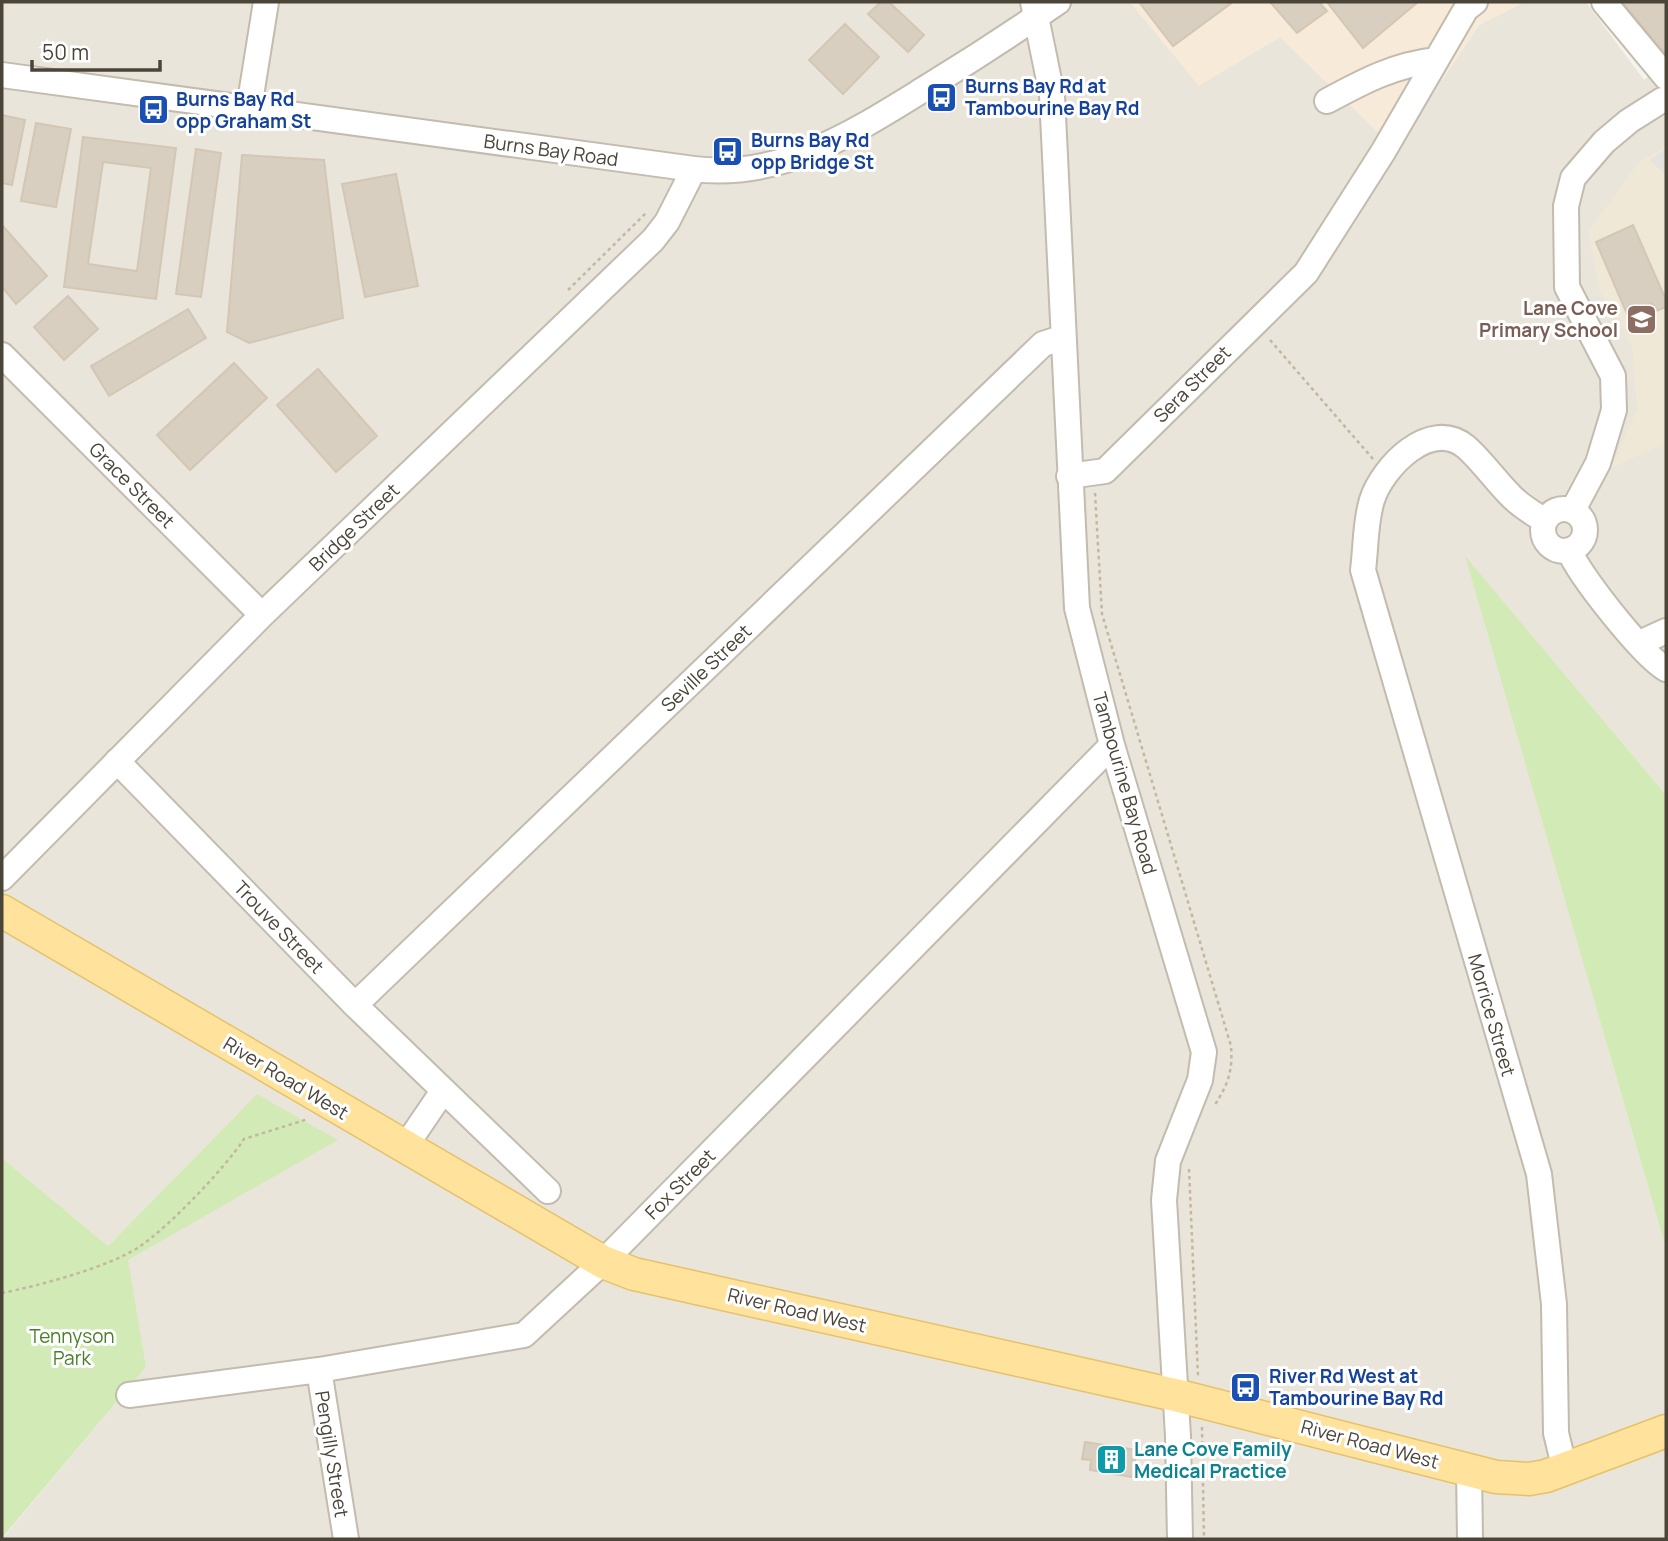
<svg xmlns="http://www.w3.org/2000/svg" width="1668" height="1541" font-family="Manrope,sans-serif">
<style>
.residential{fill:#eae5da}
.commercial{fill:#f7ead8}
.education{fill:#efe8d6}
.green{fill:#d2eab5}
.parking{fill:#e5e3e0}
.building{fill:#d8cfc1;stroke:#d3c7b4;stroke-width:2;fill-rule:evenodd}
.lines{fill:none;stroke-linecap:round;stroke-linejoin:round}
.minor-casing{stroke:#c2bbae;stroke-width:28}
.major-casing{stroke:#e6c16a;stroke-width:35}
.path{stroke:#c4b79f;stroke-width:2.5;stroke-dasharray:3.5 3.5;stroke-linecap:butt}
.minor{stroke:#fff;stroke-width:24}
.major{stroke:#ffe39c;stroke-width:32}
.labels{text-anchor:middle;stroke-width:6;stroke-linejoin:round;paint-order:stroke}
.transit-label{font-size:19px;font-weight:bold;fill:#164399;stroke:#fff;text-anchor:start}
.street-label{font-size:19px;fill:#4b4439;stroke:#fff}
.education-label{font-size:19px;font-weight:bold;fill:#785e54;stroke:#fff;text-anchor:end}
.park-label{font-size:19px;fill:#4a7f2a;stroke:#fff}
.culture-label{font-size:19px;font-weight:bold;fill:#0d838f;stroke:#fff;text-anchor:start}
</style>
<rect width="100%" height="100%" fill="#f6f3ec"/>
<!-- residential -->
<path class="residential" d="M2,2H1130L1199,85L1280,37L1379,133L1398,145L1479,25L1524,2H1586L1644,80L1666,64V795L1466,558L1666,1248V1539H2L146,1367L127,1260L337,1140L257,1094L108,1246L2,1158Z"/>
<!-- commercial -->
<path class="commercial" d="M1130,2H1524L1479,25L1398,145L1379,133L1280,37L1199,86Z"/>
<!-- education -->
<path class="education" d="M1666,146V443L1611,468L1637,409L1632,345L1600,292L1588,232L1638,163Z"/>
<!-- green -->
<path class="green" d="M1465,556L1666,795V1248Z
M257,1094L338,1140L128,1260L146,1367L2,1538V1158L108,1246Z"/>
<!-- parking -->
<path class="parking" d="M1666,149V175L1650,160Z"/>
<!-- building -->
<path class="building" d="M881,2H889L924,35L908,52L868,14Z
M1139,2H1233L1173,46Z
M1270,2H1319L1327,11L1297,33Z
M1327,2H1418L1363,48Z
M1622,2H1666V55Z
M845,24L879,57L843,94L809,60Z
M2,115L25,120L12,185L2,183Z
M36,123L71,129L56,207L21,201Z
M83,137L176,148L156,299L64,287ZM103,162L151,168L137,271L88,264Z
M196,149L221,153L201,297L176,294Z
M242,155L324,160L343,318L249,343L227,332Z
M396,174L418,286L365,297L342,184Z
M2,225L47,276L16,304L2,287Z
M1633,225L1666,300V307L1656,311L1652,303L1627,314L1596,242Z
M68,296L98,329L64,360L34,327Z
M188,309L206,338L109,396L91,366Z
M234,363L267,398L190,470L157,435Z
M318,369L377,436L336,472L277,405Z
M1085,1442L1137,1450L1132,1477L1090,1470L1091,1460L1082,1459Z"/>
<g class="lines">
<defs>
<path id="minor" d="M1033,2L1052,95L1077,608L1112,745L1204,1052L1200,1080L1168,1161L1164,1200L1178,1436L1180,1539
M1604,2L1666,77
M2,75L694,169C783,180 856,131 929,86C973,59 1016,31 1058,2
M1327,101C1364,81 1394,65 1436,60
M249,108L266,2
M2,355L262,615
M1069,476L1105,471L1306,273L1383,152L1466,9L1475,2
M1543 530a21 21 0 1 1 42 0a21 21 0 1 1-42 0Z
M1573,510L1598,463L1614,410L1613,376L1567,287L1566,206L1573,178L1604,142L1629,121L1662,100
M1545,521C1533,513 1520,506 1510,495C1495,480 1482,461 1466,447C1430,417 1382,468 1372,500C1365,522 1366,548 1363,570L1539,1174L1554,1304L1556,1433L1565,1470
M1569,550C1579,575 1643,656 1666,669
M1640,643L1666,631
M117,761L355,1005L548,1191
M2,878L262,615L653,240L667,222L694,169
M355,1005L1043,344L1061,338
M405,1147L443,1091
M319,1370L346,1539
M129,1395L319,1370L524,1335L603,1262L1112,745
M1469,1470L1470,1539"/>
<path id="major" d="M2,911L603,1262L634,1274L1175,1395L1496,1477L1529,1479L1546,1476L1666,1431"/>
</defs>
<!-- minor casing -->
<use href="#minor" class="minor-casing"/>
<!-- major casing -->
<use href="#major" class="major-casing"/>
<!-- path -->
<path class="path" d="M568,290L646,213
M1270,340L1373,459
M1095,493L1102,614L1231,1046C1233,1071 1228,1085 1214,1106
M1189,1169L1198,1376
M2,1293C38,1286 109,1267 139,1247C169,1227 224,1169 244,1139L308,1119
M1202,1427L1204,1539"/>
<!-- minor -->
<use href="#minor" class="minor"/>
<!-- major -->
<use href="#major" class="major"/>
</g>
<!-- icons -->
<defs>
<symbol id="bus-square" viewBox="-11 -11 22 22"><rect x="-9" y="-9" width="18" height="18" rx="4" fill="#1a4fb4" stroke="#fff"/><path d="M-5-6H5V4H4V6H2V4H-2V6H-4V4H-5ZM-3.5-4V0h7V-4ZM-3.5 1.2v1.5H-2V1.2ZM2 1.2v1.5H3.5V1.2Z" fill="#fff"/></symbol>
<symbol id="school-square" viewBox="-11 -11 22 22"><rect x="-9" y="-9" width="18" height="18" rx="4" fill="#8d6e63" stroke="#fff"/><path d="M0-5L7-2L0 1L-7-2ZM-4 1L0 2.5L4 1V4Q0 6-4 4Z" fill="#fff"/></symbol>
<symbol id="building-square" viewBox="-11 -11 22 22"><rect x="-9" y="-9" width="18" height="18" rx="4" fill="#0f9aa8" stroke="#fff"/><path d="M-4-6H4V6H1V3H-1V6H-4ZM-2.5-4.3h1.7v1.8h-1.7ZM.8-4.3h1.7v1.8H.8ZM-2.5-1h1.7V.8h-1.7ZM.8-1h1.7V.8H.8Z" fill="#fff"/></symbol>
</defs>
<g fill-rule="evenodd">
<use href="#bus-square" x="924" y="80" width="35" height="35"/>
<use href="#bus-square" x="136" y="92" width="35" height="35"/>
<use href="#bus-square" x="710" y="134" width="35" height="35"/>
<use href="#school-square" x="1624" y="302" width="35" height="35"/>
<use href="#bus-square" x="1228" y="1370" width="35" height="35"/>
<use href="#building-square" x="1094" y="1442" width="35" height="35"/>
</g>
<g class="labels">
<!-- transit labels -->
<g class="transit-label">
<text x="965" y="93">Burns Bay Rd at<tspan x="965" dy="22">Tambourine Bay Rd</tspan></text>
<text x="176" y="106">Burns Bay Rd<tspan x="176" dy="22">opp Graham St</tspan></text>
<text x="751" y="147">Burns Bay Rd<tspan x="751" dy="22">opp Bridge St</tspan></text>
<text x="1269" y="1383">River Rd West at<tspan x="1269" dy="22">Tambourine Bay Rd</tspan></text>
</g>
<!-- street labels -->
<g class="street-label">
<text transform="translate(551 150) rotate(8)" y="7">Burns Bay Road</text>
<text transform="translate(1192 384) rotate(-45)" y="7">Sera Street</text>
<text transform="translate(132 485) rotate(45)" y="7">Grace Street</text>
<text transform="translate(354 527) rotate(-44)" y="7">Bridge Street</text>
<text transform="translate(706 668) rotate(-44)" y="7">Seville Street</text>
<text transform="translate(1125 783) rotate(74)" y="7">Tambourine Bay Road</text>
<text transform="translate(279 927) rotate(46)" y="7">Trouve Street</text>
<text transform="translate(1492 1015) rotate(74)" y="7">Morrice Street</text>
<text transform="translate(286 1078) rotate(31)" y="7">River Road West</text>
<text transform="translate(680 1184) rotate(-45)" y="7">Fox Street</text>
<text transform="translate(797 1310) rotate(13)" y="7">River Road West</text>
<text transform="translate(1370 1444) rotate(15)" y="7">River Road West</text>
<text transform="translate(332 1454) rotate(81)" y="7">Pengilly Street</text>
</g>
<!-- education labels -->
<g class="education-label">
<text x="1618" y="315">Lane Cove<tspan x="1618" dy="22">Primary School</tspan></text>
</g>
<!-- park labels -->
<g class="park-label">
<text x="72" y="1343">Tennyson<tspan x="72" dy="22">Park</tspan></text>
</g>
<!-- culture labels -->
<g class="culture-label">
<text x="1134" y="1456">Lane Cove Family<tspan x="1134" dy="22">Medical Practice</tspan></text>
</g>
</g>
<!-- border -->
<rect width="1668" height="1541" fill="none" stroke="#4b4439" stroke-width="7"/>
<!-- scale -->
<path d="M32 60v10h128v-10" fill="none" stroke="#4b4439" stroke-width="3.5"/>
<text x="42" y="60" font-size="21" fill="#4b4439" stroke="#ffffff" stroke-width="5" paint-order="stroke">50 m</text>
</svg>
